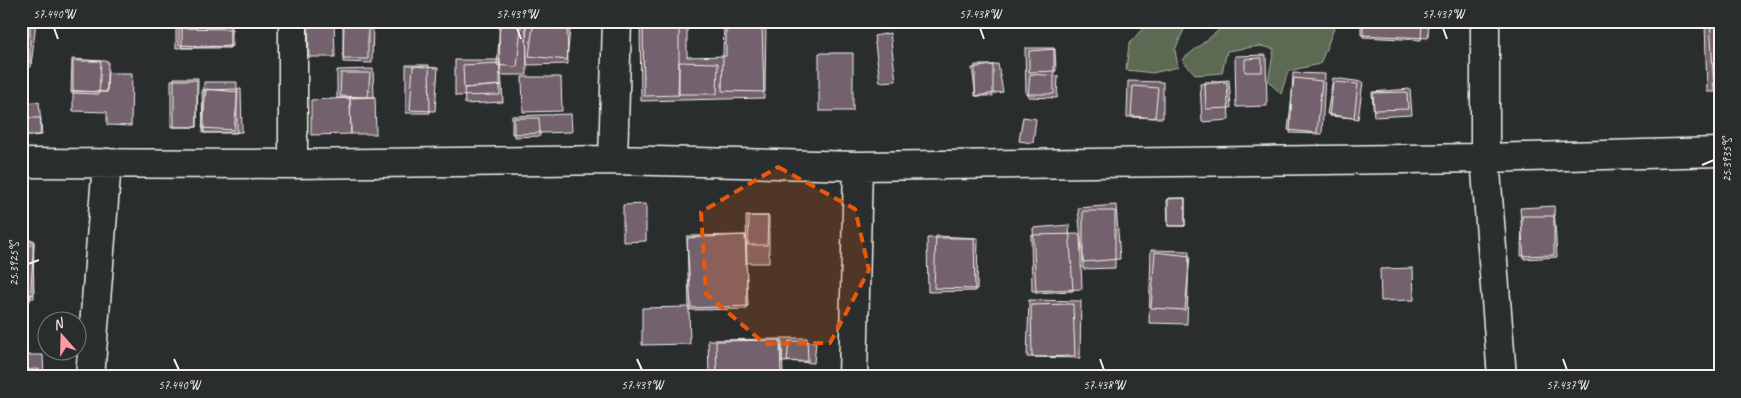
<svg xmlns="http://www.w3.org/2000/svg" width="1741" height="398" font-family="Caveat,sans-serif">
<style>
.green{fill:#5d6b53;stroke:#a8ae9e}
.building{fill:#73626d;stroke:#f4f1e8}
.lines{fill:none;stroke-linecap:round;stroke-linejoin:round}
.minor-casing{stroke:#f4f1e8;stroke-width:31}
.minor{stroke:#2a2d2e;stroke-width:28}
.marked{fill:#e8590c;fill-opacity:0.2;stroke:#e8590c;stroke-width:4;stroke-dasharray:10 6;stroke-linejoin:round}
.ticks{fill:none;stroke:#f4f1e8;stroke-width:2}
.neatline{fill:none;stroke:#f4f1e8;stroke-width:2}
.ticks-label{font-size:12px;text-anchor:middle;fill:#f4f1e8}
</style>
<rect width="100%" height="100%" fill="#2a2d2e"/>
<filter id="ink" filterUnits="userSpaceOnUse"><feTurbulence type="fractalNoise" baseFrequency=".02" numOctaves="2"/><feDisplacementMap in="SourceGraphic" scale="10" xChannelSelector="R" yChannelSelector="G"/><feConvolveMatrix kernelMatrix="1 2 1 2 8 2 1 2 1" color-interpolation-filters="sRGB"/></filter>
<g filter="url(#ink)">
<!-- green -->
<path class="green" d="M1149,21H1192L1186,25L1175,50L1178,67L1153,73L1126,70L1129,44Z
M1230,21H1337L1320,64L1288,71L1281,94L1268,81L1274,49L1260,46L1227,51L1222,73L1196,75L1182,60Z"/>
<!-- building -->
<path class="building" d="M21,21H36L31,67L21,66Z
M308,21H334L335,57H309Z
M343,21H368V59H343Z
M640,21H687V57L726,56V21H762L764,98L641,101Z
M643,21H679V95L644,96Z
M724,21H766L765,92L722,91Z
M1361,21H1429L1428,38L1361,35Z
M1363,21H1422L1421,40L1363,37Z
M1705,21H1720V92H1707Z
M1710,21H1720V90H1714Z
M21,22H30V62H21Z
M344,22L373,23L372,63L343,62Z
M182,24H230V48H182Z
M567,24L568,64L527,65L526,25Z
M232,25L233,46L176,48V26Z
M500,25L521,26L517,67L497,65Z
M526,25L527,75H500L499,26Z
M533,26L570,30L567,60L529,56Z
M179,28L231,29L230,47L179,45Z
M890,33L896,81L880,82L874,36Z
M1025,48H1054V94H1026Z
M1055,49L1056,71L1029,72V51Z
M819,53H853V111H819Z
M1266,55L1267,106L1236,107L1235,56Z
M1262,58V72H1245V59Z
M72,59L101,61L99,94L71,93Z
M455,60H500V95L455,96Z
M73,61H108L107,92L73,91Z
M679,62L718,63L717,94H678Z
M500,63L502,85L464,88L463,65Z
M998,64L1003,92L976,96L972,68Z
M406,65H429L430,113H406Z
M975,65H993V96H975Z
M413,66L438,68L435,111L410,110Z
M373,69L374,97L337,98V70Z
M107,73H132L131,126L107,125V112L73,111V91L107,92Z
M341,73H370L368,97L340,96Z
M1293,73L1325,74L1322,134L1290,133Z
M1030,74L1058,76L1057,98L1028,97Z
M522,77H561L562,111L523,112Z
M174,78H198L197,127H174Z
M1294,78L1322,81L1317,133L1288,130Z
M1333,78L1363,82L1358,119L1327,114Z
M171,80H197V127H171Z
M1229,80L1231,108L1206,109L1205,82Z
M1128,81L1163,82V118L1127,117Z
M204,82H237V133H204Z
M1227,82L1229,120L1202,122L1200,84Z
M1333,82L1358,84L1354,118L1329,116Z
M502,85L503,102L465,104L464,88Z
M1133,86L1158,88L1155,118L1131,116Z
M206,89L238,92L234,130L202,128Z
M241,89L242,132L203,133L202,90Z
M1410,89L1412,115L1374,117L1372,92Z
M1407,92L1408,109L1374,110L1373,93Z
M374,97H375L376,134H351L350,98Z
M350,98L351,134L311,135V100Z
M39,102L42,135L21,137V104Z
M571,114L572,132L512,134V116Z
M1023,117L1036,119L1033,143L1019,141Z
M21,118H41L40,135H21Z
M514,118H539L540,136L514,137Z
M1168,198H1185V226H1168Z
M1185,198V226H1168L1167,199Z
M646,204V241L623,242V205Z
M1116,205L1120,259L1083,262L1078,208Z
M1554,206L1557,257L1524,259L1520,208Z
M1083,211H1115V268L1083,269Z
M746,216H769V263H747Z
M749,216H768L767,245H748Z
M1522,216H1554V255L1521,256Z
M1069,225L1073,291L1036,293L1033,228Z
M1080,234L1082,289L1032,291L1031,235Z
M745,235L748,306L691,308L687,238Z
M746,235L747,309L689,310L687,236Z
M936,236L978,238L977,289L934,288Z
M927,238H974L975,291L928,292Z
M21,240H34L33,295H21Z
M21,241L34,242L30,301L21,300Z
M21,245H33L34,298H21Z
M1151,250L1189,251L1187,324L1149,323Z
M1155,252L1190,256L1185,310L1151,308Z
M1413,268L1414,300L1381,301L1380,269Z
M1029,300L1081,301L1080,358L1027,357Z
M1073,304L1075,356L1032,357L1031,305Z
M689,307L690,344L642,345V308Z
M807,338L808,361L781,362V338Z
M780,339L781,377H709L708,340Z
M782,340L783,377H717L716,341Z
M789,341L816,342L814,363L787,361Z
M21,355H43L44,377H21Z
M39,369V377H21V370Z"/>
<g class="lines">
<defs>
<path id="minor" d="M293,21V164
M1485,21V158L1502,377
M613,160L617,21
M21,163L293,164L613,160L858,166L1485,158L1720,152
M90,377L107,163
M853,377L858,166"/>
</defs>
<!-- minor casing -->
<use href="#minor" class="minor-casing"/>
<!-- minor -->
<use href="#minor" class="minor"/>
</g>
</g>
<!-- marked area -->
<path class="marked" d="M778,167L855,209L869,270L830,343L765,344L706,294L701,212Z"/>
<!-- ticks -->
<path class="ticks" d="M54,28L58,39M517,28L521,39M980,28L984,39M1443,28L1447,39M1702,165L1714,160M28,264L39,260M174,359L179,370M637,359L642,370M1100,359L1104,370M1563,359L1567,370"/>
<!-- margin -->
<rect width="1741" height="398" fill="none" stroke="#2a2d2e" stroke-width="55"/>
<!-- north arrow -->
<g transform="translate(62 336) rotate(340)"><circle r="24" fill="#2a2d2e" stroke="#7b7b78"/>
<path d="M0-4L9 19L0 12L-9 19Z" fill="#ff9aa2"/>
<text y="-8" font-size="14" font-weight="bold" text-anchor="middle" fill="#f4f1e8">N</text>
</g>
<rect x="28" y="28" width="1686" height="342" class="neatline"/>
<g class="ticks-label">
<text x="54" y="18">57.440°W</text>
<text x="517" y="18">57.439°W</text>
<text x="980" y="18">57.438°W</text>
<text x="1443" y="18">57.437°W</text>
<text transform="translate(1727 160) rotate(-90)" y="4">25.3935°S</text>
<text transform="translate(14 264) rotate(-90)" y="4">25.3925°S</text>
<text x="179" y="389">57.440°W</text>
<text x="642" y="389">57.439°W</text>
<text x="1104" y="389">57.438°W</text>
<text x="1567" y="389">57.437°W</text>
</g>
</svg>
